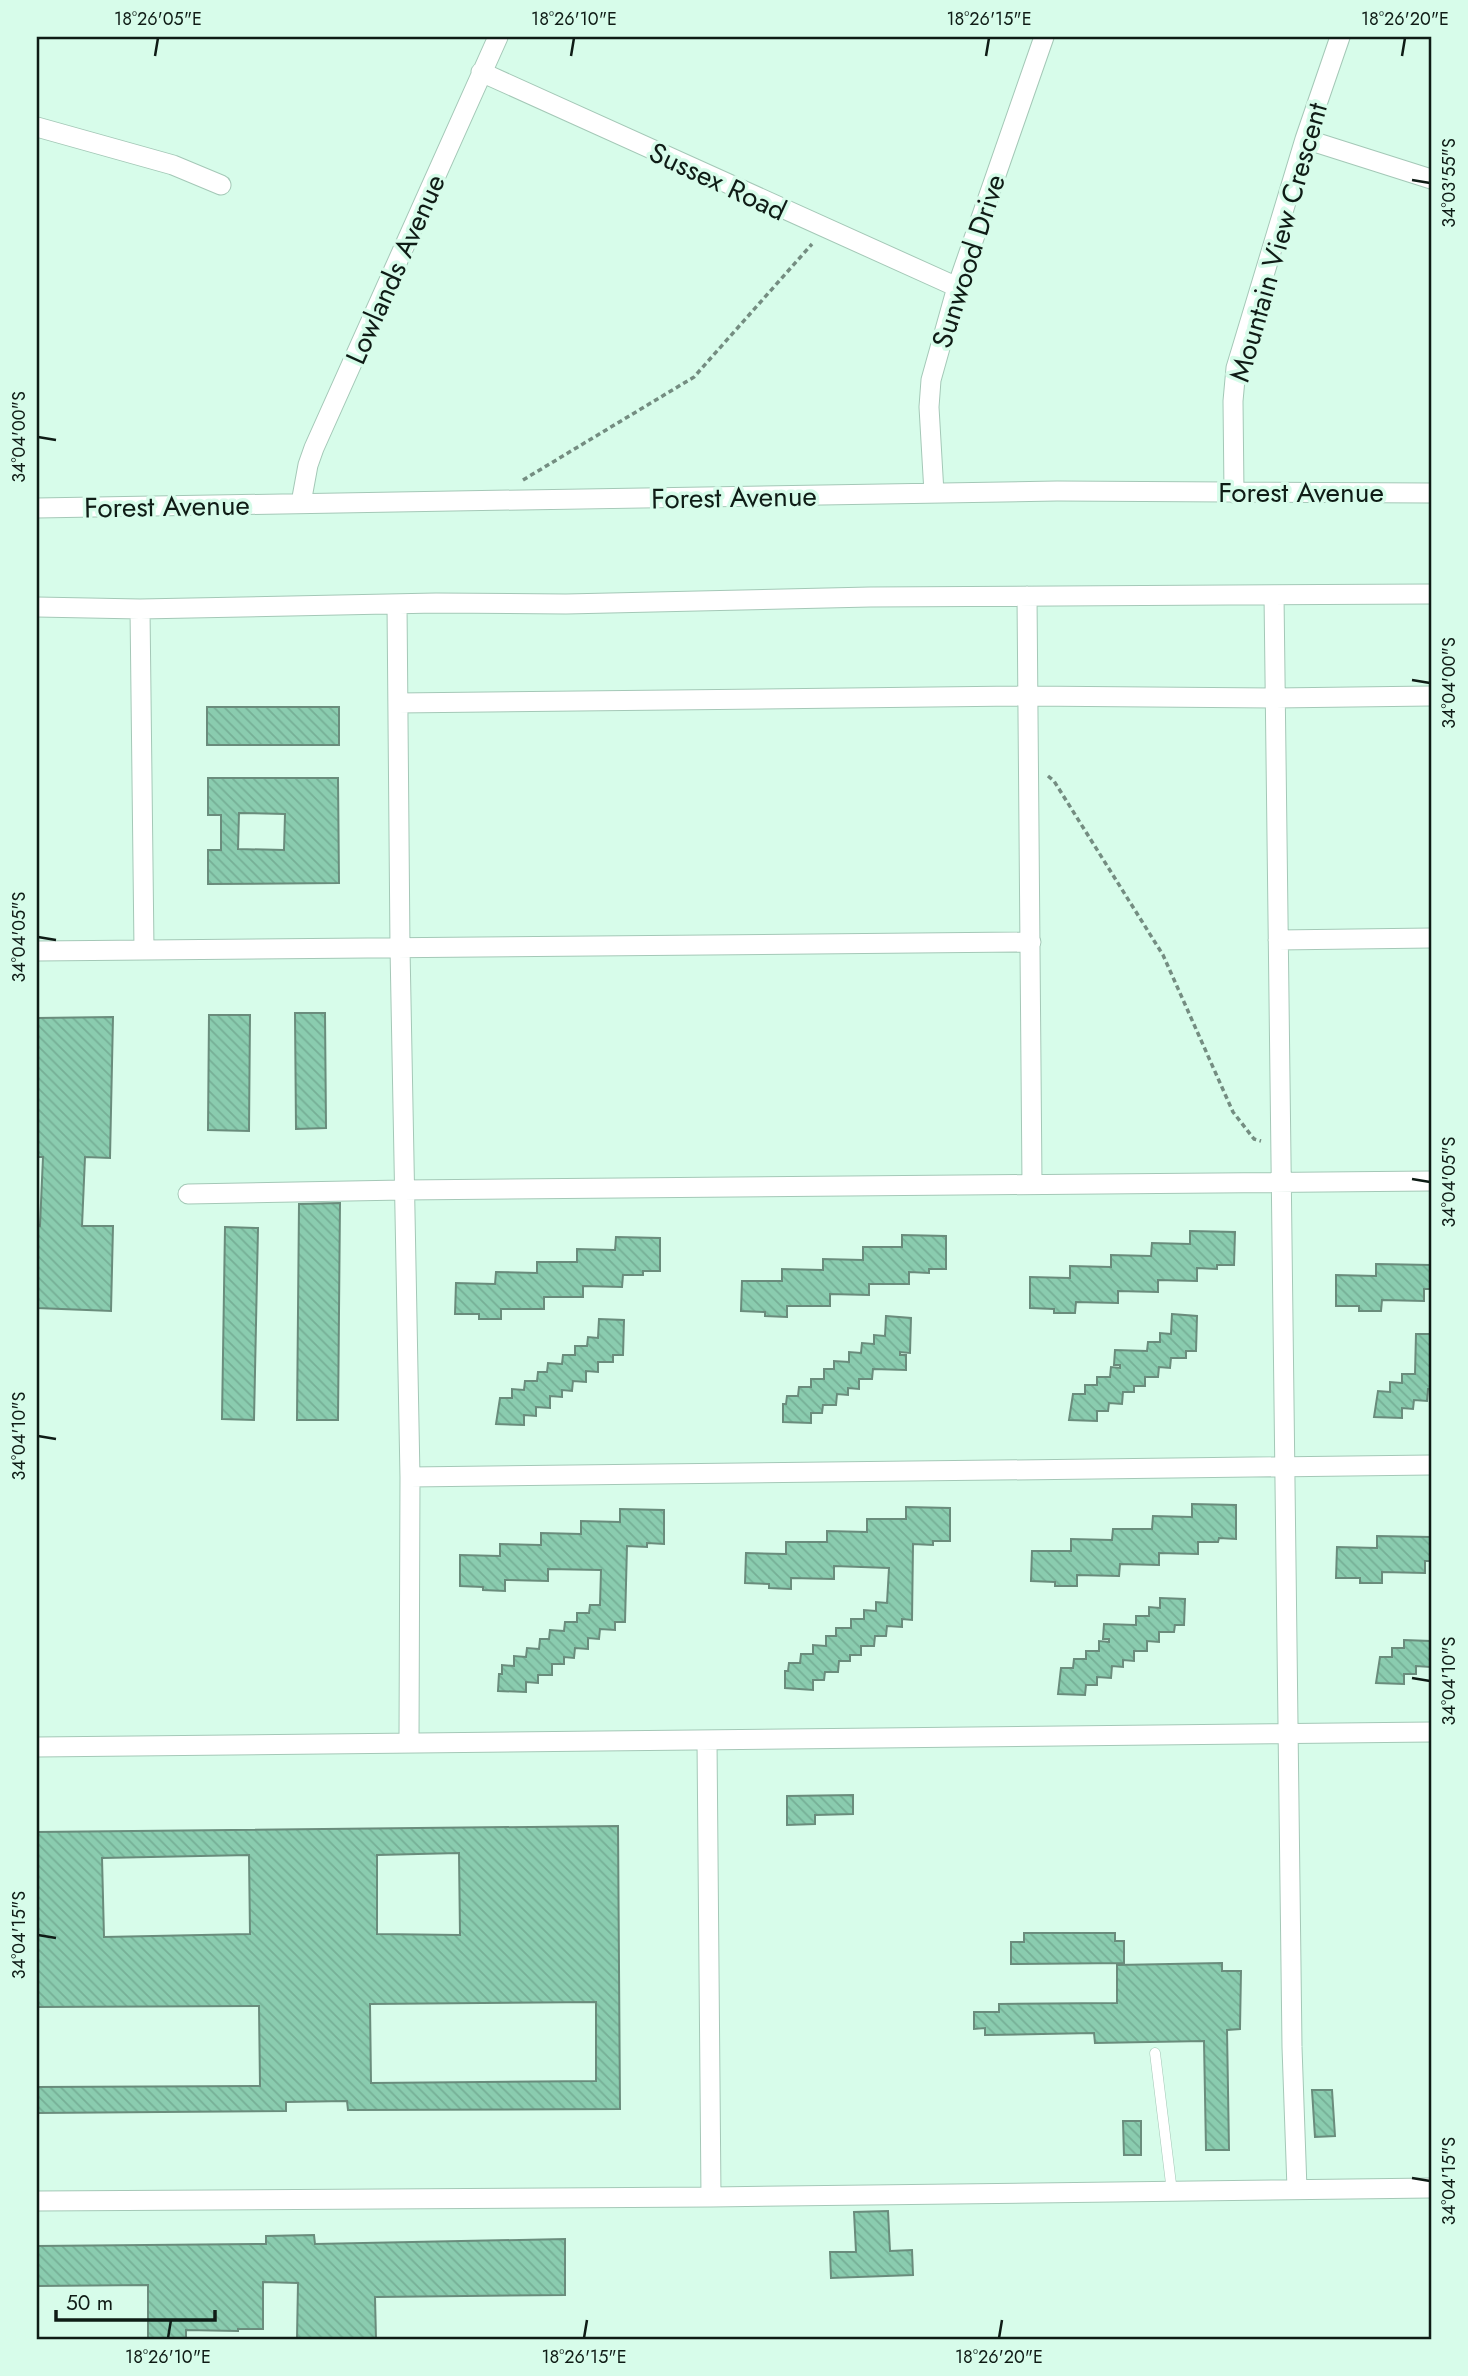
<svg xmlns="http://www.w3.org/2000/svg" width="1468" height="2376" font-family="Jost,sans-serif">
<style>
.building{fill:url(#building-back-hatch);stroke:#6a8c7c;stroke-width:2;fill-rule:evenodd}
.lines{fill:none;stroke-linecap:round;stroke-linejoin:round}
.service-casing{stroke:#a4c8b7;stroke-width:11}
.minor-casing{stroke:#a4c8b7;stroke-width:21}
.path{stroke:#748d81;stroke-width:3.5;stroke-dasharray:5 3.5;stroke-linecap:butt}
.service{stroke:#fff;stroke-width:10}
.minor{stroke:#fff;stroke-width:19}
.ticks{fill:none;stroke:#0f1c16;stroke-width:2.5}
.labels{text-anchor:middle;stroke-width:7;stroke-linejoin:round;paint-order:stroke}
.street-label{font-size:28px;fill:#0f1c16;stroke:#d7fcea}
.neatline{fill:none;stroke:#0f1c16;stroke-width:2.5}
.ticks-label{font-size:18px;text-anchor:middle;fill:#0f1c16}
</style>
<defs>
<pattern id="building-back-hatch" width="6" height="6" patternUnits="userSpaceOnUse" patternTransform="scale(1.75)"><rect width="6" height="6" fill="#8accaf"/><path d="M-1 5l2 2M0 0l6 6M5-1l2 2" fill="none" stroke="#76af96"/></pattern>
</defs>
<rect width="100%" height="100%" fill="#d7fcea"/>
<!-- building -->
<path class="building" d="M207,707H339V745H207Z
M208,778H338L339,883L208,884V850H221V815H208ZM239,813L285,814L284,850L238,849Z
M295,1013H325L326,1128L296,1129Z
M209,1015H250L249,1131L208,1130Z
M113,1017L110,1158L85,1157L82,1226H113L111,1311L37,1308V1225L40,1226L43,1157H37V1018Z
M340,1203L338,1420H297L299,1204Z
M225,1227L258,1228L254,1420L222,1419Z
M1190,1231L1235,1232L1234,1265H1217V1269L1197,1268V1281L1158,1280V1292L1118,1291V1303L1076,1302L1075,1313H1054V1309L1030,1308V1277L1070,1278V1266L1111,1267V1255L1151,1256L1152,1243L1190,1244Z
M902,1235L946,1236V1269H929V1273L909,1272V1284H869V1295L830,1294V1306H787V1317L765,1316V1312L741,1311L742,1281H782V1269L823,1270V1259L863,1260V1247H902Z
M616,1237L660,1238V1271H643V1275H623L622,1287L583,1286V1297H544V1309H501V1319H479V1314H455L456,1283L495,1284L496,1272L537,1273V1262H577V1249L615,1250Z
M1376,1264L1431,1265V1289H1424V1301L1382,1300L1381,1311H1359V1306H1336V1275L1376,1276Z
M1172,1314L1197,1316L1196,1351H1186V1358H1171L1170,1368L1159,1367L1158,1377H1145V1386H1134V1392H1123L1122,1404L1109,1403L1108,1411H1097V1421L1069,1420L1073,1394H1085V1385H1097V1377H1110L1111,1367L1120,1368V1365H1114L1115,1350L1147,1351L1148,1342H1160V1333L1171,1334Z
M886,1316L911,1318L910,1353L900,1352V1355H906V1370L873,1369L872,1379H859V1389L848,1388V1395L837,1394L836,1405H823L822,1413H811V1423L783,1422V1404H786L787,1396H798L799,1387H811V1379H824V1369H834V1361L849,1362V1352L861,1353L862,1343L874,1344V1335L885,1336Z
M599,1319L624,1320L623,1355H613V1362H598V1372L586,1371V1382L573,1381L572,1391L562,1390V1397L550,1396V1408L536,1407V1416L524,1415V1425L496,1424L500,1398H512V1389L524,1390L525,1381H537L538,1372H547L548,1363L562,1364L563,1355H575V1346H587L588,1337L598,1338Z
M1416,1334H1431V1389H1428L1427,1401L1414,1400L1413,1409L1402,1408V1418L1374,1417L1378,1391L1390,1392V1382L1402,1383V1374H1415Z
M1192,1504L1236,1505V1539L1219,1538L1218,1542H1198V1554L1159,1553V1565L1120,1564L1119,1576L1077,1575V1586H1055V1582L1031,1581L1032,1551H1071V1539L1112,1540L1113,1529H1152L1153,1516L1192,1517Z
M906,1507L950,1508V1541H933V1545L913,1544L912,1620L902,1619V1627L887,1626L886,1636H875L874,1646H861V1655H850V1661H839L838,1672H825L824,1680H813V1690L785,1688V1671H788L789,1663H800L801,1654H813V1645L826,1646V1636H836V1628H851V1619H864V1610L876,1611V1602L887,1603L889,1568L834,1566V1579L791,1578V1589L769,1588V1584L745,1583L746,1553L786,1554V1542H827V1531L867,1532V1519H906Z
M620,1509L664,1510V1544L647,1543V1547L627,1546L625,1622H615V1630L600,1629L599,1639L588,1638V1649L575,1648L574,1658L564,1657V1664H552V1675H538V1683L526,1682V1692L498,1691L499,1674H502V1665L514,1666V1656L526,1657L527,1648L539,1649L540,1639H549L550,1630L564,1631L565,1622H577V1613H589L590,1605H600L601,1570L548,1569V1581L505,1580V1591L483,1590V1587L460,1586V1555L500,1556V1544L541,1545V1533L581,1534V1521L620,1522Z
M1377,1536L1431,1537V1561H1425V1573L1382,1572V1583H1360V1578H1336L1337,1547L1377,1548Z
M1160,1598L1185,1599L1184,1625H1175L1174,1632H1159V1642L1147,1641V1651H1134V1661L1123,1660V1667L1112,1666L1111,1678L1097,1677V1685H1086L1085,1695L1058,1694L1061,1668H1073L1074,1659H1086V1651H1099V1641L1109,1642V1639H1103L1104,1624L1136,1625V1616H1149V1607L1160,1608Z
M1404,1640L1430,1641V1667L1416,1666V1674H1404V1684L1376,1683L1380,1657H1392V1648H1404Z
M853,1795V1814L815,1815V1824L787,1825V1796Z
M618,1826L620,2109L348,2110L347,2101L286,2102V2111L37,2113V2087L260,2086L259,2006L37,2007V1832ZM459,1853L460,1935L377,1934V1855ZM249,1855L250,1934L104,1937L102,1858ZM596,2002V2081L371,2083L370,2004Z
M1024,1933H1115V1941H1124V1963L1011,1964V1942H1024Z
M1222,1963V1971H1241L1240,2029L1227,2030L1229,2150H1206L1204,2041L1095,2043L1094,2033L985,2035V2028L974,2029V2012H999V2004L1117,2003V1965Z
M1312,2090H1332L1335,2136L1315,2137Z
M1123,2121H1141V2155H1124Z
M888,2211L890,2251L912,2250L913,2275L831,2278L830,2252H856L854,2212Z
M314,2235L315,2244L565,2239V2295L375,2297L376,2339H297L298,2283L263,2282V2329H238V2331L186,2330V2339H148V2285L37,2286V2246L266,2244V2236Z"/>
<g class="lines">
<defs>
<path id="service" d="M1155,2053L1172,2192"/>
<path id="minor" d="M481,72L957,287
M37,127L173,165L221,185
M1305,139L1431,179
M934,493L929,407L931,380L957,287L1044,37
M1234,493L1233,401L1236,368L1305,139L1340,37
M301,503L308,465L314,448L498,37
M37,508L1057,491L1431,493
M1274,595L1292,2047L1297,2189
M1027,596L1032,1184
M397,604L400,948L410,1477L409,1741
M37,607L140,609L436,603L566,604L870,597L1431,594
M140,609L144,950
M398,703L1027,696L1275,698L1431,696
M1278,940L1431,938
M37,951L1031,942
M188,1194L403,1190L1431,1181
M410,1477L1431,1465
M707,1740L711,2197
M37,1747L1431,1732
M37,2201L711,2197L1431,2188"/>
</defs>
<!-- service casing -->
<use href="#service" class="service-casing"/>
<!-- minor casing -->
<use href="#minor" class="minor-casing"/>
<!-- path -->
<path class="path" d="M523,480L694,377L812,244
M1048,776L1054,781L1163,955L1233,1112L1254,1139L1261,1141"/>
<!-- service -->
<use href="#service" class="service"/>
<!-- minor -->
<use href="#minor" class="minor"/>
</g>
<!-- ticks -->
<path class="ticks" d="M155,56L158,38M571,56L574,38M986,56L989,38M1402,56L1405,38M1412,180L1430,183M38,437L56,440M1412,680L1430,683M38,937L56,940M1412,1179L1430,1182M38,1436L56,1439M1412,1678L1430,1681M38,1935L56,1938M1412,2178L1430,2181M168,2338L171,2320M584,2338L587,2320M999,2338L1002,2320"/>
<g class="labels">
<!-- street labels -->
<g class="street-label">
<text transform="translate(718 181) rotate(25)" y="10">Sussex Road</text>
<text transform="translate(1278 242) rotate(-74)" y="10">Mountain View Crescent</text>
<text transform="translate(968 261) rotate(-72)" y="10">Sunwood Drive</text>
<text transform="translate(395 269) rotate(-66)" y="10">Lowlands Avenue</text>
<text x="1301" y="502">Forest Avenue</text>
<text transform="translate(734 497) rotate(-1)" y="10">Forest Avenue</text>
<text transform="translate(167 506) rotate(-1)" y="10">Forest Avenue</text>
</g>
</g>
<!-- border -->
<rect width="1468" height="2376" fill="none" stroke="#d7fcea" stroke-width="77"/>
<!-- scale -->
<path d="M56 2310v10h159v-10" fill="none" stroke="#0f1c16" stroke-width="3.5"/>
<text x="66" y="2310" font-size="21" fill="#0f1c16" stroke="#d7fcea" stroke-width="5" paint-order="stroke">50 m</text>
<rect x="38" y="38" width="1392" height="2300" class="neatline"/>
<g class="ticks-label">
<text x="158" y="25">18°26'05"E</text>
<text x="574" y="25">18°26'10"E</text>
<text x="989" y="25">18°26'15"E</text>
<text x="1405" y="25">18°26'20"E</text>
<text transform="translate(1449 183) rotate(-90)" y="6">34°03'55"S</text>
<text transform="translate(19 437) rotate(-90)" y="6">34°04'00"S</text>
<text transform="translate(1449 683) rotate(-90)" y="6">34°04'00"S</text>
<text transform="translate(19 937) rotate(-90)" y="6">34°04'05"S</text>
<text transform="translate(1449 1182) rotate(-90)" y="6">34°04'05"S</text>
<text transform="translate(19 1436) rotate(-90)" y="6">34°04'10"S</text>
<text transform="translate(1449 1681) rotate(-90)" y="6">34°04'10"S</text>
<text transform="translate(19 1935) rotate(-90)" y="6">34°04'15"S</text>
<text transform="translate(1449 2181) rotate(-90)" y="6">34°04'15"S</text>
<text x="168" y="2363">18°26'10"E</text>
<text x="584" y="2363">18°26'15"E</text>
<text x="999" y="2363">18°26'20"E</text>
</g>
</svg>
